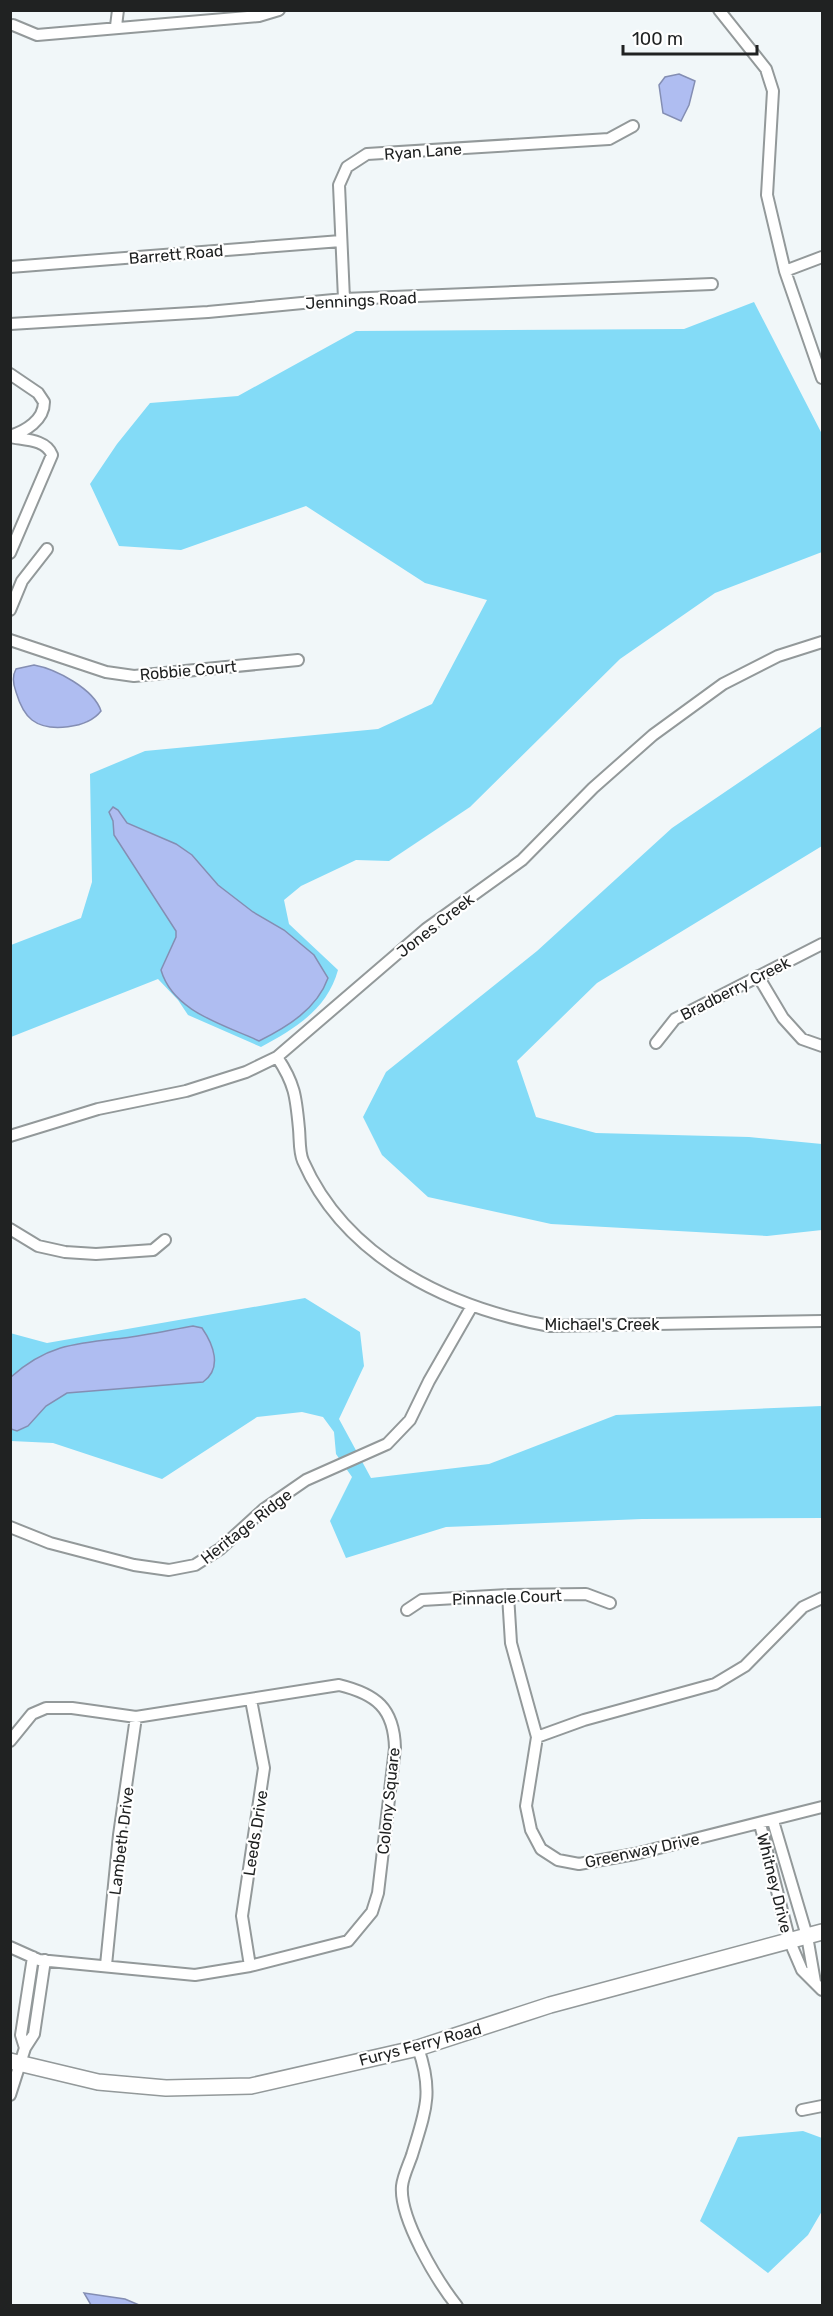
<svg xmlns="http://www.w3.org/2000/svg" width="833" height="2316" font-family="Rubik,sans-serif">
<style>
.green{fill:#83dbf7}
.water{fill:#afbdf1;stroke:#848eb3;stroke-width:1.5}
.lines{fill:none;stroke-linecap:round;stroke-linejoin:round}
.minor-casing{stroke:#93999a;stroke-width:14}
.secondary-casing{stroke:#93999a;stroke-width:18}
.minor{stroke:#fff;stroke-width:10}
.secondary{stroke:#fff;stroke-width:15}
.labels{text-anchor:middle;stroke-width:4.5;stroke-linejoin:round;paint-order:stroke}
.street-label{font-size:16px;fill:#202222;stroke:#fff}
</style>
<rect width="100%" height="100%" fill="#f1f7f9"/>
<!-- green -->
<path class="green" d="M754,302L822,434V552L715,593L620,659L470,807L389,861L356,860L301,886L284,900L289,924L338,970C327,1010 294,1029 261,1047L188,1015L178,1000L158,979L11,1037V945L81,918L92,882L90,774L145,751L378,729L432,704L487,600L425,583L306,506L181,550L119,546L90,484L117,444L150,403L238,396L356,331L684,329Z
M822,726V846L597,983L517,1061L536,1117L596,1133L749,1137L822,1144V1230L767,1236L551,1224L428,1197L382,1155L363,1117L386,1072L537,951L672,828Z
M305,1298L360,1332L364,1366L339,1419L371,1478L489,1464L616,1415L822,1406V1518L642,1519L446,1527L346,1558L330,1521L352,1477L336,1454L334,1432L323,1417L302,1412L257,1417L162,1479L53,1443L11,1441L10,1333L47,1343Z
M803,2131L822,2138V2211L808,2235L768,2273L700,2221L738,2137Z"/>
<!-- water -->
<path class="water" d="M679,74L695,81L689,105L681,121L663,113L659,85L665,77Z
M34,665C56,669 94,689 101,711C88,728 49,733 32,720C23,713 19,702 16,692C13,684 12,676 16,669Z
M113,807L118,810L127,823L176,844L192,855L218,885L253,912L284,930L314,955L328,978C317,1009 287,1027 259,1041C225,1025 173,1012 161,970L176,937V931L114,835L113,821L109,812Z
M193,1326L202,1328C213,1344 223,1368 203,1382L67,1393L46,1406L28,1426L17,1431L11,1429V1377C48,1344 78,1343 124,1338C147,1335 170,1330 193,1326Z
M84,2293L125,2299L139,2305H91Z"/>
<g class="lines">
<defs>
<path id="minor" d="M719,10L766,69L773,91L767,195L785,271L822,378
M13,25L37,35L259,16L279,10
M116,26L118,10
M10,267L341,241
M785,271L822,257
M344,299L339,185L347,167L367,154L609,139L633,126
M10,324L208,312L344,299L712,284
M10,374L38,393L44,402C44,420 26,431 10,436
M10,437C24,440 46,439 52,455L10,553
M10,610L22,581L47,549
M10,640L106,672L134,676L298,660
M758,976L783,1018L802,1039L822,1046
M656,1043L675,1019L822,944
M277,1057C295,1084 296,1097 299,1129C300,1139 299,1152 303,1161C346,1259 450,1308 550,1326L822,1321
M10,1136L98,1109L186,1091L246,1072L277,1057L426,929L522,860L593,788L653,735L723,684L778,656L822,642
M10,1229L38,1246L65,1252L96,1254L153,1250L165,1240
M10,1527L50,1543L134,1565L169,1570L195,1565L220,1549L264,1509L306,1480L387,1444L410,1420L429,1381L472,1306
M508,1595L511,1643L537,1737
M822,1598L803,1607L745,1666L715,1684L584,1720L537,1737L526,1806L531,1830L541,1849L558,1860L579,1864L635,1854L822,1807
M407,1610L422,1600L508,1595L586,1594L610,1603
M10,1741L32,1714L46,1708H72L136,1717L339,1685C376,1694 394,1708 395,1748L378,1893L372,1912L348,1941L250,1966L195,1975L39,1960L10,1947
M773,1821L807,1936L815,1982
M760,1824L790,1942L802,1970L822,1990
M106,1965L119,1835L136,1717
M250,1966L242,1916L264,1768L251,1700
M25,2048L21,2035L33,1957
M418,2048C434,2093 425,2112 412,2155C409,2164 403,2176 402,2186C399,2218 437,2281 457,2306
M10,2095L25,2048L34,2034L45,1960
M802,2110L822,2106"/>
<path id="secondary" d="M10,2061L98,2082L166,2088L251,2086L418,2048L550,2005L822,1932"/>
</defs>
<!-- minor casing -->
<use href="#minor" class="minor-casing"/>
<!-- secondary casing -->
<use href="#secondary" class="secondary-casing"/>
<!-- minor -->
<use href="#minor" class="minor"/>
<!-- secondary -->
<use href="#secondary" class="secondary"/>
</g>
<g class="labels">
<!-- street labels -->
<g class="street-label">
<text transform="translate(423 151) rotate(-4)" y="6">Ryan Lane</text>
<text transform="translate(176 254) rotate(-5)" y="6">Barrett Road</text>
<text transform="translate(361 300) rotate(-3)" y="6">Jennings Road</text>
<text transform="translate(188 670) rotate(-5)" y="6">Robbie Court</text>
<text transform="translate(435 925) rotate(-38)" y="6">Jones Creek</text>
<text transform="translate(735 988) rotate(-27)" y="6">Bradberry Creek</text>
<text x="602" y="1330">Michael's Creek</text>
<text transform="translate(246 1526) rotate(-38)" y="6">Heritage Ridge</text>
<text transform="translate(507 1597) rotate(-2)" y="6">Pinnacle Court</text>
<text transform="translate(388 1801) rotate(-84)" y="6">Colony Square</text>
<text transform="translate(255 1833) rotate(-81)" y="6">Leeds Drive</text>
<text transform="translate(121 1841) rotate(-83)" y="6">Lambeth Drive</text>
<text transform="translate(642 1850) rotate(-12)" y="6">Greenway Drive</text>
<text transform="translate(775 1883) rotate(76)" y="6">Whitney Drive</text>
<text transform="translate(420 2044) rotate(-15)" y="6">Furys Ferry Road</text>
</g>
</g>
<!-- border -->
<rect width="833" height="2316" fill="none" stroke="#202222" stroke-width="24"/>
<!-- scale -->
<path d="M623 45v9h134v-9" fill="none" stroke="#202222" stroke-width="3"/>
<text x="632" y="45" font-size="18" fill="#202222" stroke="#ffffff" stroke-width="4.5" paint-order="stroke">100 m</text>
</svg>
